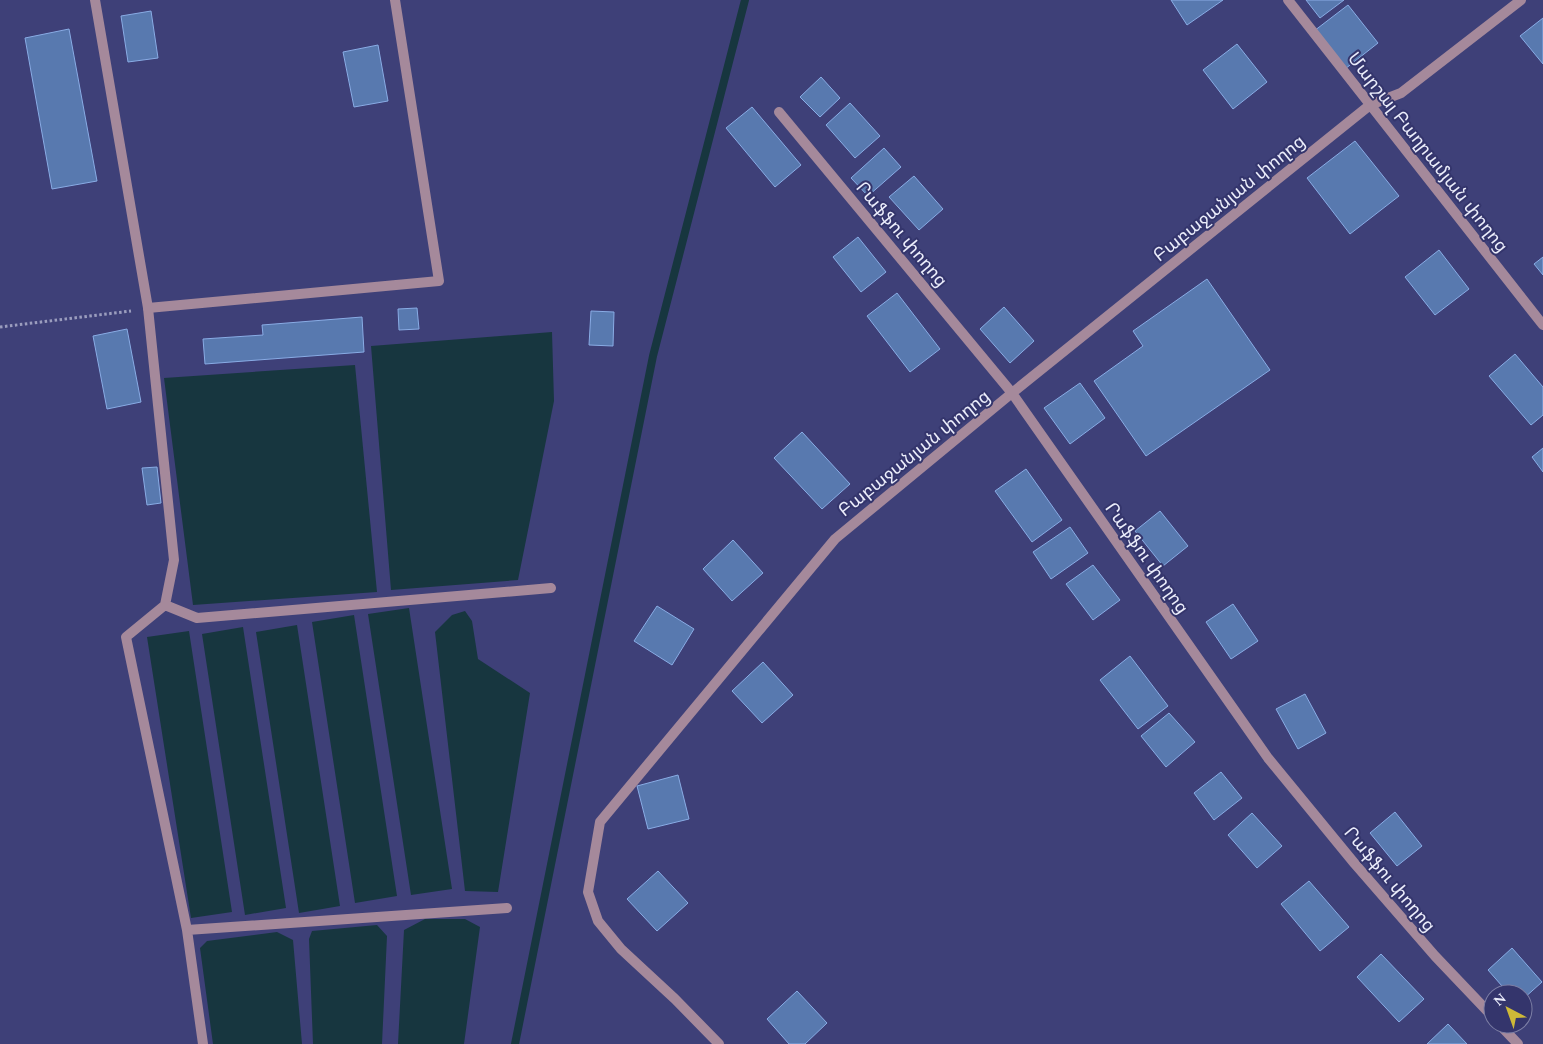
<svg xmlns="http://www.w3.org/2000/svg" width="1543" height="1044" font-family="Spectral,'Noto Sans Armenian',serif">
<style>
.water{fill:#17363f}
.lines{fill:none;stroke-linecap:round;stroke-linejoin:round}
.stream{stroke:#17363f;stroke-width:8}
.building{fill:#5879af;stroke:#89ace5}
.path{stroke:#9b9dbe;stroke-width:3;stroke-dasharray:2.5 2.5;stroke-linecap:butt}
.service{stroke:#a5899b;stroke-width:10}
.minor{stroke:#a5899b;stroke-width:10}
.labels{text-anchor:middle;stroke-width:4;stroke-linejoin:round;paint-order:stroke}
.street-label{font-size:18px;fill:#ebedfb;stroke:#34356c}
</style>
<rect width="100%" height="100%" fill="#3e4078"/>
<!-- water -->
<path class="water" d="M552,332L554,401L518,580L391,590L371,346Z
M355,365L377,592L193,605L164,378Z
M409,608L452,889L411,895L368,614Z
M465,611L472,621L478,659L530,693L498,892L465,891L435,632L452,615Z
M354,615L397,896L355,903L312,622Z
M297,625L340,906L299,913L256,632Z
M243,627L286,908L245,915L202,634Z
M189,631L232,912L191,918L147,637Z
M425,919H465L480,927L464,1044H398L404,930Z
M377,925L387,936L382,1044H313L309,939L312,931Z
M277,932L293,940L302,1044H213L200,948L207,941Z"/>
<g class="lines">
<!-- stream -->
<path class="stream" d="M515,1044L653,356L745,0"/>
</g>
<!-- building -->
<path class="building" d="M1171,0H1223L1187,25Z
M1306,0H1344L1320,18Z
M1348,5L1378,43L1345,69L1314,31Z
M151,11L158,58L128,62L121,16Z
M1543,18V64L1520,36Z
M69,29L97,181L52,189L25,38Z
M1237,44L1267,82L1233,109L1203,70Z
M378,45L388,101L354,107L343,52Z
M821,77L840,98L820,117L800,97Z
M850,103L880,136L855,158L826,125Z
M752,107L801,165L775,187L726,128Z
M1355,141L1399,196L1350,234L1307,178Z
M884,148L901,167L868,196L851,178Z
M914,176L943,209L919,230L889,197Z
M858,237L886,272L861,292L833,257Z
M1439,250L1469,289L1435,315L1405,277Z
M1543,257V275L1534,264Z
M1207,279L1270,370L1146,456L1094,381L1143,346L1133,331Z
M897,293L940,349L910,372L867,316Z
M1004,307L1034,341L1010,363L980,329Z
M417,308L419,329L399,330L398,309Z
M591,311L614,312L613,346L589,345Z
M362,317L364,352L205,364L203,339L263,335L262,325Z
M127,329L141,402L107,409L93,336Z
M1515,354L1543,387V415L1531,425L1489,376Z
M1080,383L1105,418L1070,444L1044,408Z
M802,432L850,484L822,509L774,458Z
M1543,448V472L1532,457Z
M157,467L161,503L147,505L142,468Z
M1026,469L1062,520L1032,542L995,491Z
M1160,511L1188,546L1163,566L1135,531Z
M1070,527L1088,553L1051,579L1033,552Z
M733,540L763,573L732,601L703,569Z
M1093,565L1120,600L1093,620L1066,584Z
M1233,604L1258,641L1231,659L1206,622Z
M657,606L694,629L672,665L634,641Z
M1130,656L1168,706L1138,729L1100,680Z
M763,662L793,695L762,723L732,691Z
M1305,694L1326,733L1298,749L1276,709Z
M1169,713L1195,742L1166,767L1141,736Z
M1221,772L1242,798L1214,820L1194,793Z
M678,775L689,819L648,829L637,786Z
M1395,812L1422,846L1397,866L1370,833Z
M1252,813L1282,846L1257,868L1228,835Z
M658,871L688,903L657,931L627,899Z
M1309,881L1349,927L1320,951L1281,904Z
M1512,948L1542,982L1523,999V994H1509L1488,970Z
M1381,954L1424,999L1399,1022L1357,977Z
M797,991L827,1023L805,1044H789L767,1019Z
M1448,1024L1467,1044H1427Z"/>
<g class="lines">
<!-- path -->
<path class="path" d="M0,327L131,311"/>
<!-- service -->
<path class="service" d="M148,308L174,560L165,605L126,637L187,930L203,1044
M165,605L197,618L551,588
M187,930L507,908"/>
<!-- minor -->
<path class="minor" d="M95,0L148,308L439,281L395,0
M1288,0L1543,325
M779,112L1012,393L1268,758L1355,864L1435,956L1493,1017
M1499,1024L1518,1044
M719,1044L675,999L621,949L598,921L588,892L600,822L835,539L1012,393L1370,105L1401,93L1521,0"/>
</g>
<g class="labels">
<!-- street labels -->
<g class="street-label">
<text transform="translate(1428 152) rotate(52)" y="6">Մարշալ Բաղրամյան փողոց</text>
<text transform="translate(1229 198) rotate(-39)" y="6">Բաբաջանյան փողոց</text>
<text transform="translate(902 234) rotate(50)" y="6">Րաֆֆու փողոց</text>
<text transform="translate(914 453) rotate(-39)" y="6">Բաբաջանյան փողոց</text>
<text transform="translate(1147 558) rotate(55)" y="6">Րաֆֆու փողոց</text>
<text transform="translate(1390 879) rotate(50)" y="6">Րաֆֆու փողոց</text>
</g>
</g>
<!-- north arrow -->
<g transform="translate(1508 1009) rotate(319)"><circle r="24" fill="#34356c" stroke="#7d7fa5"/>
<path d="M0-4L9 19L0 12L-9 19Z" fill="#ceb938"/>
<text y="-8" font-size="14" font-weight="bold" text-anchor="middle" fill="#ebedfb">N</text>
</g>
</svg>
